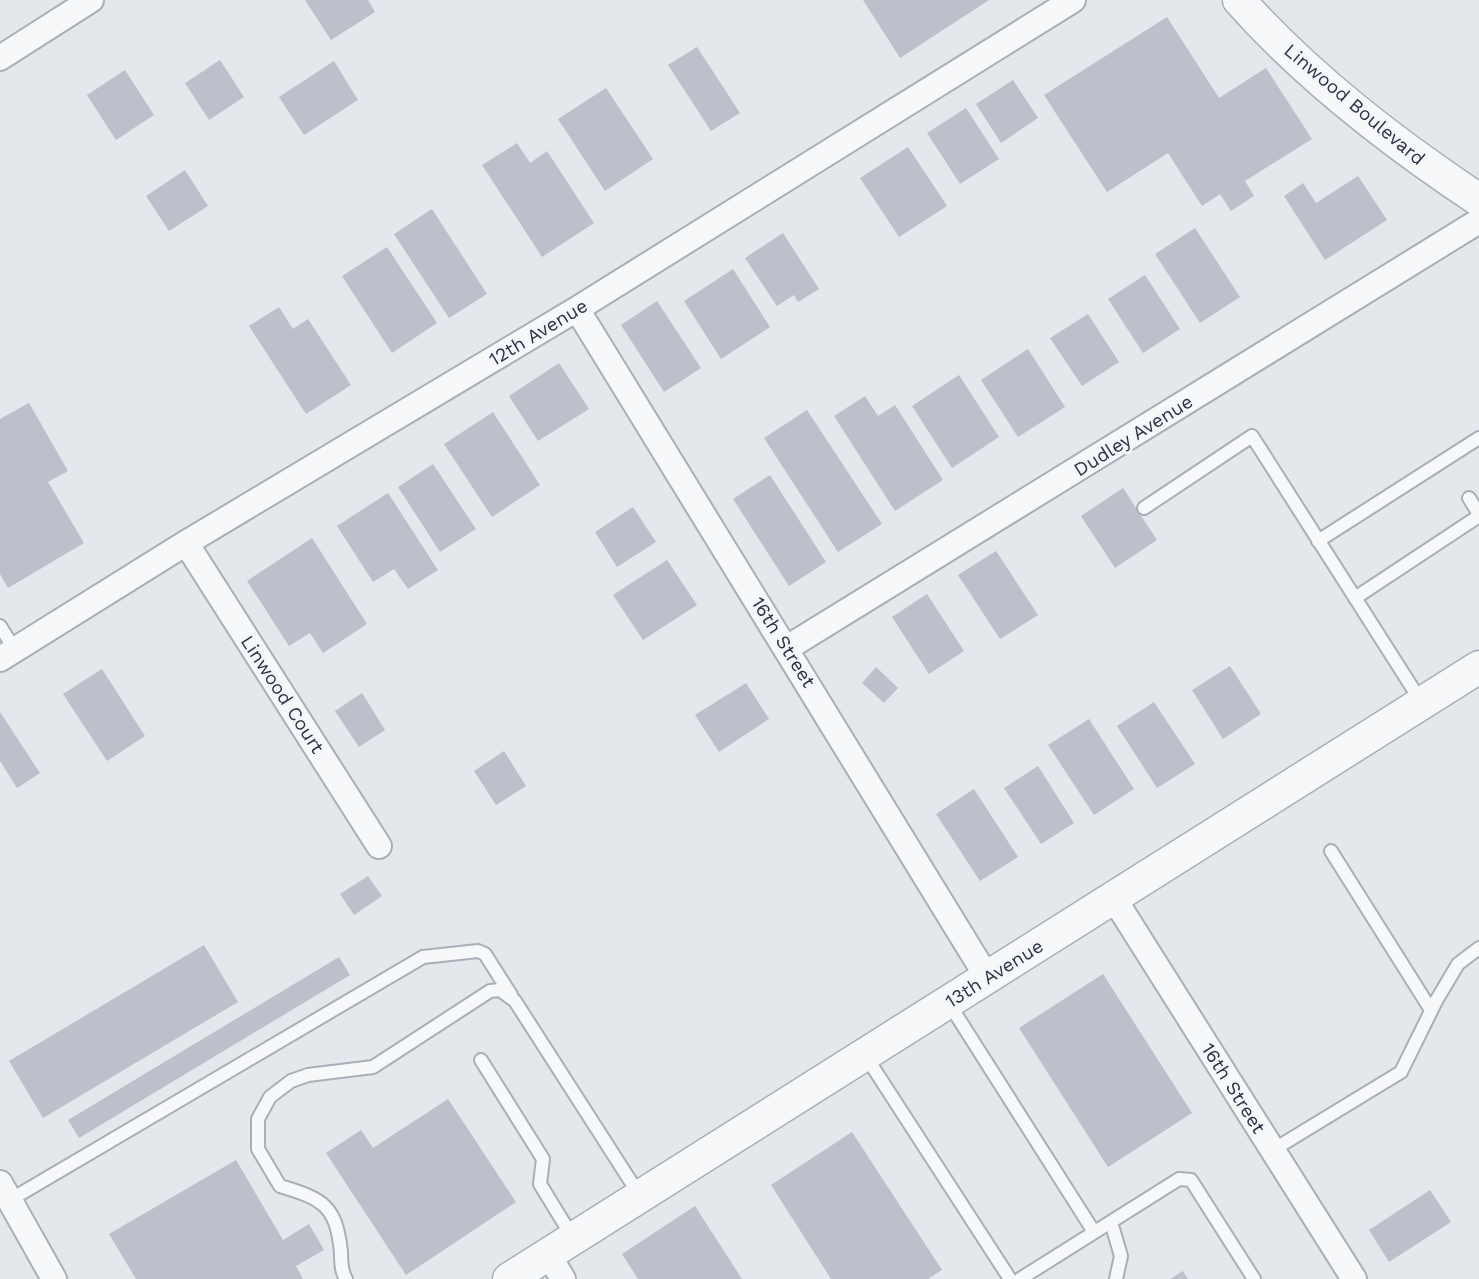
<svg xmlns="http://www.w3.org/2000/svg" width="1479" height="1279" font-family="'Work Sans',sans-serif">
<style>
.building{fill:#bbc0ca}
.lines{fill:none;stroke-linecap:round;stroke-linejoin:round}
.service-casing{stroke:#a9aeb7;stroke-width:16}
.minor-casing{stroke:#a9aeb7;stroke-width:28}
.tertiary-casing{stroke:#a9aeb7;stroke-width:35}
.service{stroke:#f7f8fa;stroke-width:12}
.minor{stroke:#f7f8fa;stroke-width:24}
.tertiary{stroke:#f7f8fa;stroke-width:32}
.labels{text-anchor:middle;stroke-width:6;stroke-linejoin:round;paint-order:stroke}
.street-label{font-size:19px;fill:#2b3445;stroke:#f4f6f9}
</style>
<rect width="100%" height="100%" fill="#e4e7ec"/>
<!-- building -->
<path class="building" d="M305,0H368L375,12L331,40Z
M863,0H989L900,58Z
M1167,17L1219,98L1266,68L1312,139L1245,181L1254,196L1231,211L1220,194L1202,206L1168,153L1107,192L1044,95Z
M697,47L740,113L711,131L668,65Z
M220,60L244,97L209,120L185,83Z
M334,61L358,100L304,135L279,97Z
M125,70L154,115L116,140L87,95Z
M1013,80L1038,118L1001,143L976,104Z
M606,88L653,159L605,191L558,119Z
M966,108L999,159L960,184L927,133Z
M517,143L530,163L547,151L594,223L542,257L482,165Z
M908,147L947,206L899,237L860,178Z
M185,170L208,206L169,231L146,196Z
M1358,176L1387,220L1325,260L1284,196L1303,183L1316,203Z
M432,209L487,294L449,318L394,234Z
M1195,228L1240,297L1200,323L1155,254Z
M783,233L819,289L798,302L794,295L777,306L745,258Z
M387,247L437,323L392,353L342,276Z
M733,269L770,327L721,359L684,301Z
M1145,275L1180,329L1143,353L1108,299Z
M657,301L701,368L664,392L621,325Z
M279,307L293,329L308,319L351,385L306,414L249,326Z
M1088,314L1119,362L1082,386L1050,338Z
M1028,349L1065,407L1018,437L981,380Z
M559,363L589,409L538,441L509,396Z
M959,375L999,437L952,468L912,406Z
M865,396L878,416L895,405L943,480L895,511L834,416Z
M29,403L68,471L48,482L84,543L8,588L0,574V419Z
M807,410L882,524L838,552L764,438Z
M493,412L540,485L492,517L444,444Z
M433,464L476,529L440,552L398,487Z
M770,475L826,562L789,586L733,499Z
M1123,488L1157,540L1115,568L1081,516Z
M388,493L438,570L408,589L394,569L373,582L337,526Z
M633,507L656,542L617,567L595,532Z
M312,538L367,624L323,653L310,633L289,646L247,581Z
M996,551L1038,615L1000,639L958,575Z
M667,560L697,605L643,640L613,595Z
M927,594L964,651L929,674L892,617Z
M1230,666L1261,714L1223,739L1192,690Z
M876,667L898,688L884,703L862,683Z
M102,669L145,736L107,761L63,694Z
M746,683L769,719L719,752L695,715Z
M362,693L385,730L359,747L335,711Z
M1154,702L1195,764L1157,788L1117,726Z
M0,712L40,773L17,788L0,761Z
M1089,719L1134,789L1094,815L1048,745Z
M504,751L526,786L496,805L474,771Z
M1038,766L1074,823L1041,844L1004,788Z
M974,789L1018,857L980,881L936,814Z
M368,876L382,896L354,915L340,894Z
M204,945L238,1002L43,1118L9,1061Z
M339,957L350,975L79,1138L68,1120Z
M1103,974L1192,1113L1108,1167L1019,1028Z
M448,1099L516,1202L406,1275L326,1153L361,1130L373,1148Z
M852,1132L942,1270L928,1279H831L771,1185Z
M236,1160L283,1240L309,1224L324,1250L296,1266L303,1279H136L109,1234Z
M1430,1190L1451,1222L1389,1262L1369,1230Z
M695,1206L742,1279H638L622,1254Z
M1183,1271L1188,1279H1170Z"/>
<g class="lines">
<defs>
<path id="service" d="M1469,498L1479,514
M1144,508L1252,436L1422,703
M1318,541L1479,438
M1355,598L1479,516
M0,626L15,650
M1331,851L1431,1010
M948,1002L1094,1232
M865,1055L1010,1279
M481,1060L543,1159L540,1184L573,1238
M1273,1150L1401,1072L1436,1001L1458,964L1479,948
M10,1200L423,957L478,951L485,954L511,995
M1111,1222L1121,1256L1116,1279
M346,1279C341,1271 341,1261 341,1252C336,1205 323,1199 280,1186L258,1149V1119L270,1097L291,1081L308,1075L373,1067L490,991L500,990L515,1001L640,1196
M1020,1279L1179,1179L1191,1180L1254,1279"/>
<path id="minor" d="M0,58L91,0
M577,309L987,977
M186,543L379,846
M787,648L1479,221
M0,659L186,543L577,309L1073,0
M1113,897L1354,1279
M0,1183L54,1279
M548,1254L563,1279"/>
<path id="tertiary" d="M1239,0C1308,78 1393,143 1479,200
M509,1279L1479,667"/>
</defs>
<!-- service casing -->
<use href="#service" class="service-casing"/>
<!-- minor casing -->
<use href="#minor" class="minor-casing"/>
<!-- tertiary casing -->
<use href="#tertiary" class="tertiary-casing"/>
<!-- service -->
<use href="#service" class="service"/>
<!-- minor -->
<use href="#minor" class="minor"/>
<!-- tertiary -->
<use href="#tertiary" class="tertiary"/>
</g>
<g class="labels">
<!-- street labels -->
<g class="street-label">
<text transform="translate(1355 104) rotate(40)" y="7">Linwood Boulevard</text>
<text transform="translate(538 332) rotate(-31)" y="7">12th Avenue</text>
<text transform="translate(1133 435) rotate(-32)" y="7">Dudley Avenue</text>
<text transform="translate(784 642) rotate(58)" y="7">16th Street</text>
<text transform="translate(283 694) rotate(57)" y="7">Linwood Court</text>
<text transform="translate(994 973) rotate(-32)" y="7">13th Avenue</text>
<text transform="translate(1234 1088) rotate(58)" y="7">16th Street</text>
</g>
</g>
</svg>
